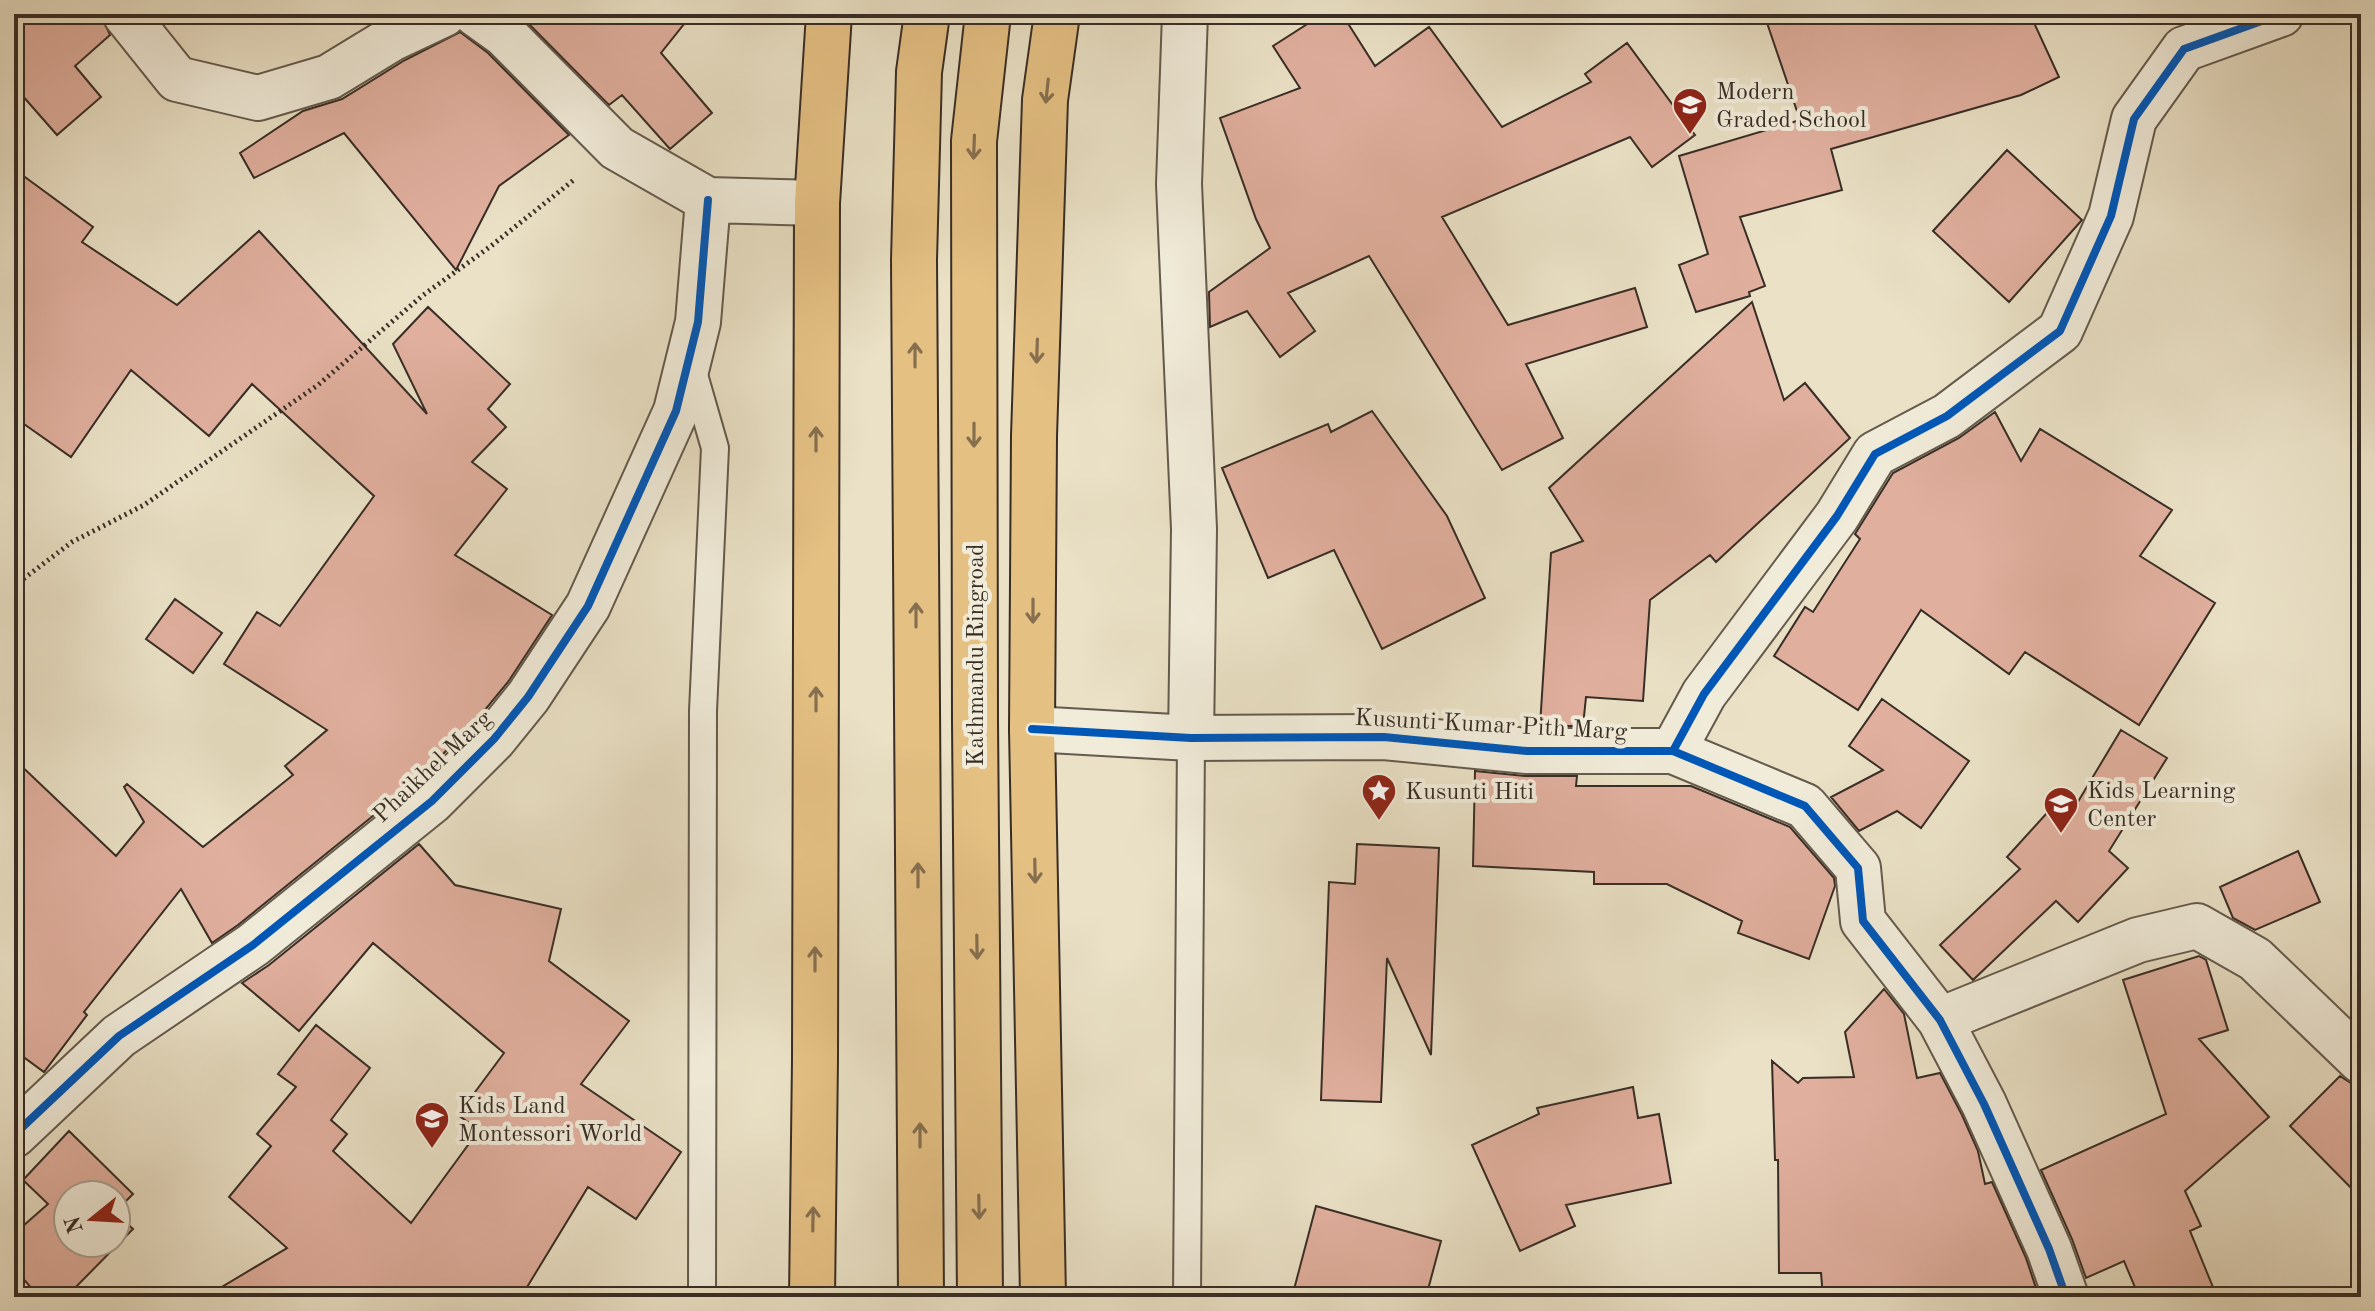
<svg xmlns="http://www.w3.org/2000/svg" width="2375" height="1311" font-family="'Old Standard TT',serif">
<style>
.building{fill:#e0af9e;stroke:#382d25;stroke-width:2}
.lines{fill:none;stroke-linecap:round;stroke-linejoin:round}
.lane-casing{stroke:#645a4d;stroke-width:30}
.street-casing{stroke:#645a4d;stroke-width:48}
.primary-casing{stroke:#382d25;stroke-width:48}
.highway-casing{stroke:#382d25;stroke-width:48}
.path{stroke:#382d25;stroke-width:5;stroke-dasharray:2 4;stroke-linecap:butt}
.lane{stroke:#f1ecda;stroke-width:26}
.street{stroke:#f1ecda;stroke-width:44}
.primary{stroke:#e5c083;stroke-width:44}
.highway{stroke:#e5c083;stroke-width:44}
.cycleway-casing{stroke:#f1ecda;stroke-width:13}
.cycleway{stroke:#0057b8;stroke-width:8}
.oneway{stroke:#866f4f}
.labels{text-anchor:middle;stroke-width:8;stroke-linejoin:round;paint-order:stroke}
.poi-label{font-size:24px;fill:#382d25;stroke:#f1ecda;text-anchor:start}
.street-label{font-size:24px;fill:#382d25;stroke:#f1ecda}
</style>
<rect width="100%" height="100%" fill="#eae1c6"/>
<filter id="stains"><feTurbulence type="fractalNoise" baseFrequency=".0025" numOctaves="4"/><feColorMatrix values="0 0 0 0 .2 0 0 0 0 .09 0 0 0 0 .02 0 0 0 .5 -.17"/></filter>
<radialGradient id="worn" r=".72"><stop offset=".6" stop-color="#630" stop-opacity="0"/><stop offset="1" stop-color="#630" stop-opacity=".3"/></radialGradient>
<!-- building -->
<path class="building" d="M14,14H101L110,35L75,66L101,97L57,135L14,86Z
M519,14H692L661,53L712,113L670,149L622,95L609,105Z
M1323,14H1342L1375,66L1429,27L1502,127L1591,82L1585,74L1627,43L1695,135L1652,167L1630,137L1442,217L1508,325L1635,288L1647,327L1526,364L1563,438L1502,470L1369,256L1288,293L1315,331L1280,357L1247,311L1210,327L1209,292L1270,248L1256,219L1220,118L1300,88L1273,46Z
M1764,14H2030L2059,77L2021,95L1831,149L1842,190L1740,217L1765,286L1749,292L1750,296L1696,312L1679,265L1708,254L1679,156L1800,120Z
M460,32L488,53L569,135L499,186L456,270L344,133L254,178L240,153L303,111L342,99L405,60Z
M2007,150L2082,220L2009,302L1933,231Z
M14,169L93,227L82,242L177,305L259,231L427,414L393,344L428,307L510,384L488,409L506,427L472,462L507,489L455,555L552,615L508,682L475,722L415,782L238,925L212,943L181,889L84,1012L87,1015L44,1072L14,1050V759L116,856L144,822L124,787L127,784L203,847L293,775L285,766L327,730L224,664L257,612L280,626L374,496L252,384L209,436L131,370L71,457L14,417Z
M1752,302L1784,400L1805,383L1850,438L1716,562L1710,555L1650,600L1643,701L1586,697L1583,726H1540L1551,553L1583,541L1549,488Z
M1372,411L1447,516L1485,598L1382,649L1334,550L1268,578L1222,468L1328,424L1331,432Z
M1995,412L2021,461L2040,429L2172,510L2140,556L2215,603L2139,725L2025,652L2009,674L1921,610L1858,710L1774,656L1805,607L1813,612L1860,539L1855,534L1893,473L1959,438Z
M175,599L222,633L193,673L146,639Z
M1882,699L1969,761L1921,828L1897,811L1859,831L1831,797L1883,770L1849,746Z
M2121,730L2167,758L2109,851L2128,868L2078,922L2056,901L1973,980L1940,945L2020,869L2007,857L2056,803L2070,815Z
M1475,771L1525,776H1577L1576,786H1691L1790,827L1834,878L1835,886L1809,959L1738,933L1742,921L1667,884H1594V872L1473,866Z
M419,844L455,885L561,909L549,961L629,1021L581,1084L681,1152L636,1219L588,1187L521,1297H205L287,1248L229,1197L271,1146L257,1134L296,1087L278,1074L316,1025L370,1068L331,1120L347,1134L333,1151L411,1223L479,1130L458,1115L504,1053L373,943L299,1031L242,983L269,965Z
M1357,844L1439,848L1431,1055L1387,958L1381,1102L1321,1100L1329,882L1355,884Z
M2298,851L2320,902L2255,930L2233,918L2220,887Z
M2199,956L2206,960L2228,1030L2199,1039L2269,1117L2185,1191L2201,1226L2190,1231L2217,1297H2139L2124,1261L2086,1278L2072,1239L2041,1170L2166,1114L2123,980Z
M1884,989L1904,1014L1917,1078L1940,1073L1962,1115L1978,1151L1985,1184L1992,1182L2026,1258L2039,1297H1823L1821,1273H1779L1778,1160H1775L1772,1061L1798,1083L1803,1078L1854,1077L1845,1032Z
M2340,1076L2354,1085H2361V1198L2290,1126Z
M1633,1087L1638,1118L1659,1114L1671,1183L1566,1205L1575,1226L1520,1251L1472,1145L1539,1114L1537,1108Z
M69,1131L133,1194L116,1211V1195H68V1243H116V1213L133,1229L66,1297H39L14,1268V1234L48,1204L23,1180Z
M1316,1206L1441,1241L1426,1297H1292Z"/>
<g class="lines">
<defs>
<path id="lane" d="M692,368L715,448L703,711L702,1297
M1187,1297L1191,738"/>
<path id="street" d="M125,14L177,79L258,98L329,77L393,38L444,14
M476,14L504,34L617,148L708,200L817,203
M1185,14L1179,184L1194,529L1191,738
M1032,729L1191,738L1384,737L1527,751H1673L1805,806L1858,868L1863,921L1940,1020L1984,1104L2049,1249L2066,1297
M1673,751L1704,694L1837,516L1875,454L1947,416L2060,331L2111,216L2134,119L2184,49L2281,14
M1940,1020L2138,940L2197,926L2255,959L2361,1061
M14,1135L119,1036L253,945L432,801L494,739L528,697L588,606L676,411L698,322L708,200"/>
<path id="primary" d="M812,1297L815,1060L817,203L829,14
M1043,1297L1032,729L1034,436L1045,100L1057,14"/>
<path id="highway" d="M921,1297L914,260L919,72L927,14
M980,1297L975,721L974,141L988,14"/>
</defs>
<!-- lane casing -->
<use href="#lane" class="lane-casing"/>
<!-- street casing -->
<use href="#street" class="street-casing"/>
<!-- primary casing -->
<use href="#primary" class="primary-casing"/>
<!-- highway casing -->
<use href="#highway" class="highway-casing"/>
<!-- path -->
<path class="path" d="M14,586L72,542L144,505L318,385L422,296L491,246L575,179"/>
<!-- lane -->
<use href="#lane" class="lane"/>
<!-- street -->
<use href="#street" class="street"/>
<!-- primary -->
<use href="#primary" class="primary"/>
<!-- highway -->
<use href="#highway" class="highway"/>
<defs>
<path id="cycleway" d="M1032,729L1191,738L1384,737L1527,751H1673L1805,806L1858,868L1863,921L1940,1020L1984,1104L2049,1249L2066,1297
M1673,751L1704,694L1837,516L1875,454L1947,416L2060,331L2111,216L2134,119L2184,49L2281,14
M14,1135L119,1036L253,945L432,801L494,739L528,697L588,606L676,411L698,322L708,200"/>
</defs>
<!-- cycleway casing -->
<use href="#cycleway" class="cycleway-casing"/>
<!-- cycleway -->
<use href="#cycleway" class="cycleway"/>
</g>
<!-- one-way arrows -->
<defs><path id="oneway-shaft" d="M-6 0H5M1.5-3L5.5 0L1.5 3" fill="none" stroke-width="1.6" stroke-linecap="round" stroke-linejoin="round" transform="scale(2)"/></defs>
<g class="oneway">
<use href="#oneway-shaft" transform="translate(1047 91) rotate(96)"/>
<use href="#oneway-shaft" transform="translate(974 147) rotate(92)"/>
<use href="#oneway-shaft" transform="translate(1037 351) rotate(92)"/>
<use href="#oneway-shaft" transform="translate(915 355) rotate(-90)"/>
<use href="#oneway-shaft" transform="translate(974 435) rotate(90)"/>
<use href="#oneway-shaft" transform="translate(816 439) rotate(-90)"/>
<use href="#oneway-shaft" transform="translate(1033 611) rotate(90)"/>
<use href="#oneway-shaft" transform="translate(916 615) rotate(-90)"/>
<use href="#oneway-shaft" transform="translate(816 699) rotate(-90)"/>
<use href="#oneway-shaft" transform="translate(1035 871) rotate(89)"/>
<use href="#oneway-shaft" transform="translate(918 875) rotate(-90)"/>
<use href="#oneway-shaft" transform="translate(977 947) rotate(89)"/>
<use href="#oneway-shaft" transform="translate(815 959) rotate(-90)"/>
<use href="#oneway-shaft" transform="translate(920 1135) rotate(-90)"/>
<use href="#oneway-shaft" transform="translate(979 1207) rotate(89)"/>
<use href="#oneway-shaft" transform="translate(813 1219) rotate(-89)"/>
</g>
<!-- icons -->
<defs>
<symbol id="school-pin" viewBox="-11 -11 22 30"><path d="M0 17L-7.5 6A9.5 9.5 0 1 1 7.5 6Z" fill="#8f2418" stroke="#f1ecda"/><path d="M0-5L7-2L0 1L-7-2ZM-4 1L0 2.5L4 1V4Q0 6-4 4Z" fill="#fff"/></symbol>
<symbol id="sight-pin" viewBox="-11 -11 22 30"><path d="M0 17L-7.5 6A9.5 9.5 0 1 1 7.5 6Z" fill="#8f2418" stroke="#f1ecda"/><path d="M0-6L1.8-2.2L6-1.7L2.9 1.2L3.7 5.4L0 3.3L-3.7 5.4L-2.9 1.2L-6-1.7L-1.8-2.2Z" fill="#fff"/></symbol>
</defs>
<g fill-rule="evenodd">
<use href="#school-pin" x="1670" y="85" width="40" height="54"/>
<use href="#sight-pin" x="1359" y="771" width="40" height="54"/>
<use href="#school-pin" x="2041" y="784" width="40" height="54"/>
<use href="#school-pin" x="412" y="1099" width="40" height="54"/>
</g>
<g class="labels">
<!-- poi labels -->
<g class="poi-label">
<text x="1716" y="99">Modern<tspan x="1716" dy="28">Graded School</tspan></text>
<text x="2087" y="798">Kids Learning<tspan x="2087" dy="28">Center</tspan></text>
<text x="1405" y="799">Kusunti Hiti</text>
<text x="458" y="1113">Kids Land<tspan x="458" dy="28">Montessori World</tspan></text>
</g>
<!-- street labels -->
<g class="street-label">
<text transform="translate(975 655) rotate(-90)" y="8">Kathmandu Ringroad</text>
<text transform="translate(1491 724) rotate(3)" y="8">Kusunti Kumar Pith Marg</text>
<text transform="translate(432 766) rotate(-43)" y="8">Phaikhel Marg</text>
</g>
</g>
<!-- margin -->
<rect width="2375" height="1311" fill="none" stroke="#eae1c6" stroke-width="48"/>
<rect x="16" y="16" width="2343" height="1279" fill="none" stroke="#382d25" stroke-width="4"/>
<rect x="24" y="24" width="2327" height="1263" fill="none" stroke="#382d25" stroke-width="2"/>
<!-- north arrow -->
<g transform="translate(92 1219) rotate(252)"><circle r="38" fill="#f1ecda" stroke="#a7a092" stroke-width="2"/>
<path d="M0-6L14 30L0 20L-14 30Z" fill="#8f2418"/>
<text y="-12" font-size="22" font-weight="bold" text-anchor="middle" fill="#382d25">N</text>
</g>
<rect width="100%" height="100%" filter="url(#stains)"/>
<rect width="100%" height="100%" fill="url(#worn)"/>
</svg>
